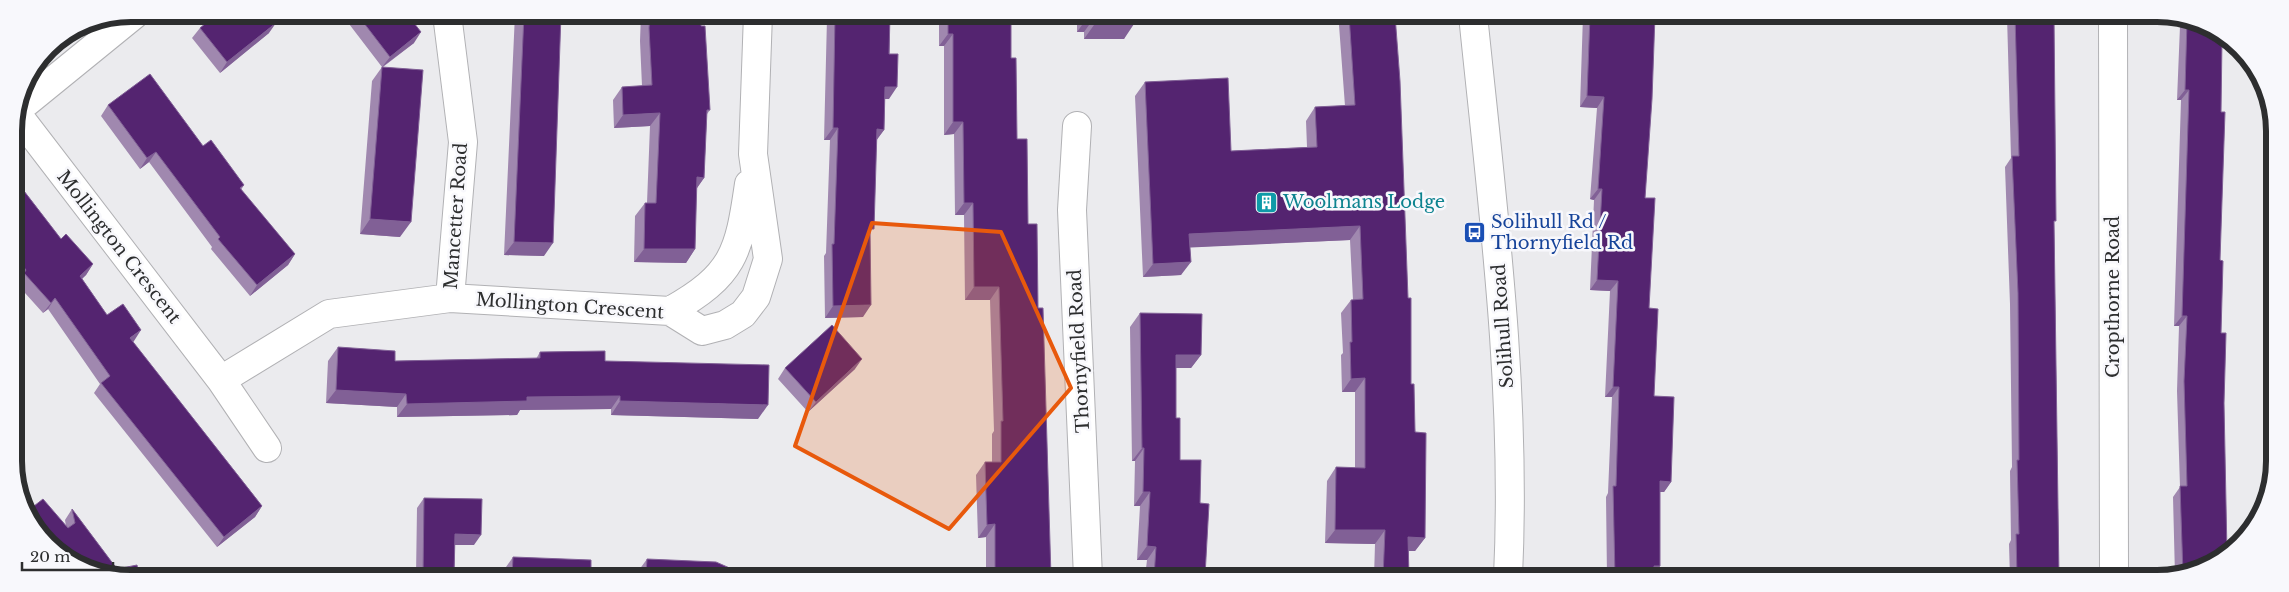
<svg xmlns="http://www.w3.org/2000/svg" width="2289" height="592" font-family="'Libre Baskerville',serif">
<style>
.lines{fill:none;stroke-linecap:round;stroke-linejoin:round}
.minor-casing{stroke:#b1b1b4;stroke-width:30}
.minor{stroke:#fff;stroke-width:28}
.wall{fill:#a088af}
.shaded-wall{fill:#816096}
.building{fill:#542470;stroke:#816096}
.marked{fill:#e8590c;fill-opacity:0.2;stroke:#e8590c;stroke-width:4;stroke-linejoin:round}
.labels{text-anchor:middle;stroke-width:5;stroke-linejoin:round;paint-order:stroke}
.culture-label{font-size:18px;fill:#0d838f;stroke:#f8f8fc;text-anchor:start}
.street-label{font-size:18px;fill:#2d2e2f;stroke:#f8f8fc}
.transit-label{font-size:18px;fill:#164399;stroke:#f8f8fc;text-anchor:start}
.rim{fill:none;stroke:#2d2e2f;stroke-width:6}
</style>
<rect width="100%" height="100%" fill="#ebebee"/>
<g class="lines">
<defs>
<path id="minor" d="M447,14L463,142L450,298
M1473,15C1492,202 1517,389 1508,577
M2113,16L2114,578
M17,110L135,14
M17,114L221,380L329,314L450,298L670,311L702,331L725,325L743,314L756,297L768,259L753,154L758,14
M1077,126L1072,210L1088,577
M670,311C734,275 739,253 749,184
M221,380L267,448"/>
</defs>
<!-- minor casing -->
<use href="#minor" class="minor-casing"/>
<!-- minor -->
<use href="#minor" class="minor"/>
</g>
<!-- wall -->
<path class="wall" d="M350,14H407L414,43L383,67L400,237L360,234L372,81L382,67L346,20Z
M515,14H561L544,256L504,255Z
M641,14H701V26L710,110L707,114L704,178L696,189L695,249L686,263L634,262L635,216L645,203H647L650,126L614,128L613,100L622,87L642,86L640,41Z
M825,15H890L889,99H885L884,130L877,139L870,234L863,317L825,318L824,256L826,253L830,140H824L827,18L825,17Z
M939,15H1011V58L1017,139L1038,308L1051,577H986V537L978,538L976,475L985,462H992V434L994,431L990,300H965L964,215H955L954,134L944,135V46H939Z
M1060,15H1134L1124,39H1084V32H1077V23H1060Z
M1327,15H1395L1411,384L1425,538L1415,551H1409V577H1374L1375,544L1325,543L1327,481L1336,467L1355,468V392H1342L1341,355L1343,353L1341,313L1351,300H1353L1350,240L1190,247L1181,275L1143,277L1135,96L1145,82L1231,151L1307,147L1306,121L1315,107L1345,106L1339,25H1328Z
M1583,15H1655L1645,198L1649,308L1654,396L1671,482L1664,492H1660V566L1654,573V577H1607L1606,497L1608,493L1612,397H1605L1610,291L1590,290L1594,200L1590,199L1597,108L1580,107Z
M2007,16H2054V224L2059,578H2010L2009,544L2011,540L2010,471L2012,467L2010,304L2005,167L2011,158Z
M2177,16H2180L2222,39L2202,569L2175,576L2173,497L2180,487L2177,391L2179,326H2174L2181,100H2177L2180,26H2177Z
M200,28L269,33L220,73L192,38Z
M108,105L203,146L244,185L241,190L295,254L288,265L250,296L211,249L212,247L149,162L140,169L101,116Z
M14,178L61,239L93,264L86,275L82,279L107,315L134,341L133,342L262,506L255,517L217,547L94,393L100,384L48,309L43,313L16,283L18,280L15,276Z
M1140,313L1201,355L1191,368H1176V418L1180,460L1200,503L1205,576L1216,577H1145L1147,560H1137L1140,506H1134L1135,461H1132L1130,327Z
M338,347L395,361L536,359L540,352L605,361L758,419L611,415V409L520,410L517,415L397,417V407L326,403L328,361Z
M785,368L855,369L808,412L778,379Z
M424,498L474,545H455L454,576H416L417,508Z
M34,506L66,526L65,520L72,509L117,569L109,576L48,543Z
M513,557L591,570L639,573V570L647,559L750,577L506,576V567Z"/>
<!-- shaded-wall -->
<path class="shaded-wall" d="M1066,15H1082L1077,23H1060Z
M1335,15H1345L1339,25H1328Z
M2182,17L2185,19L2180,26H2177Z
M1087,18H1094L1084,32H1077Z
M276,23L269,33L220,73L227,62Z
M1134,24L1124,39H1084L1094,25Z
M421,32L414,43L382,67L390,57Z
M948,34H953L944,46H939Z
M885,87H897L889,99H877Z
M2185,90H2189L2181,100H2177Z
M1587,96L1604,97L1597,108L1580,107Z
M660,113L650,126L614,128L623,115Z
M953,122H963L954,134L944,135Z
M833,128H838L830,140H824Z
M877,129L884,130L876,141Z
M156,152L149,162L140,169L147,158Z
M697,177L704,178L695,191Z
M1598,189H1602L1594,200L1590,199Z
M964,203H973L964,215H955Z
M370,219L411,222L400,237L360,234Z
M1360,226L1350,240L1180,248L1189,234Z
M514,242L553,243L544,256L504,255Z
M644,249H695L686,263L634,262Z
M295,254L288,265L250,296L257,285Z
M1191,262L1181,275L1143,277L1153,264Z
M93,264L86,275L73,287L80,276Z
M1597,280L1618,281L1610,291L1590,290Z
M974,287H999L990,300H965Z
M55,298L48,309L43,313Z
M871,305L863,317L825,318L833,306Z
M2182,316H2187L2179,326H2174Z
M141,330L134,341L123,349L130,338Z
M1176,355H1201L1191,368H1166Z
M862,359L855,369L808,412L816,402Z
M1365,378L1355,392H1342L1351,379Z
M1613,387H1619L1612,397H1605Z
M336,390L406,394L397,407L326,403Z
M620,396L611,409L520,410L517,415L397,417L407,404L527,397Z
M620,401L768,405L758,419L611,415Z
M1142,448H1144L1135,461H1132Z
M1660,481L1671,482L1664,492H1653Z
M1143,492H1150L1140,506H1134Z
M262,506L255,517L217,547L224,537Z
M995,524L986,537L978,538L987,525Z
M1335,530H1385L1375,544L1325,543Z
M455,534L481,535L474,545H447Z
M1408,537L1425,538L1415,551H1399Z
M1147,546L1156,547L1147,560H1137Z
M1654,566H1660L1652,576Z"/>
<!-- building -->
<path class="building" d="M217,14H269L276,23L227,62L200,28Z
M357,14H407L421,32L390,57Z
M524,14H561L553,243L514,242Z
M650,14H701V26H705L710,110H707L704,178L697,177L695,249H644L645,203H656L660,113L623,115L622,87L652,85L649,28Z
M835,15H890L889,54H898L897,87H885L884,130L877,129L874,229H870L871,305L833,306L832,244H834L838,128H833Z
M948,15H1011V58H1016L1017,139H1027L1028,224H1037L1038,308H1043L1051,577H995V524L987,525L985,462H1001V421H1003L999,287H974L973,203H964L963,122H953V34H948Z
M1087,15H1134V24L1094,25V18H1087Z
M1349,15H1395L1400,81L1408,298H1411V384H1414L1415,432L1426,433L1425,538L1408,537L1409,577H1383L1385,530H1335L1336,467L1365,468V378L1351,379L1350,342H1352L1351,300L1363,299L1360,226L1189,234L1191,262L1153,264L1145,82L1228,78L1231,151L1317,147L1315,107L1355,105Z
M1590,15H1655L1652,99L1645,198H1655L1649,308L1658,309L1654,396L1674,397L1671,482L1660,481V566H1654V577H1615L1613,486H1616L1619,387H1613L1618,281L1597,280L1602,189H1598L1604,97L1587,96Z
M2015,16H2054L2056,221H2054L2059,578H2017L2016,534H2019L2017,460H2019L2018,293L2012,156H2019Z
M2187,20L2222,39L2221,112H2225L2220,260L2223,261L2221,333H2226L2224,403L2227,554L2202,569L2183,574L2180,486H2187L2184,381L2187,316H2182L2189,90H2185Z
M382,67L423,70L411,222L370,219Z
M150,74L203,146L211,140L244,185L240,188L295,254L257,285L218,239L220,237L156,152L147,158L108,105Z
M14,178L61,239L66,234L93,264L80,276L107,315L123,304L141,330L130,338L262,506L224,537L101,383L110,376L55,298L51,303L24,273L26,270L15,256Z
M1140,313L1202,314L1201,355H1176V418H1180V460H1201L1200,503L1209,504L1205,576L1216,577H1154L1156,547L1147,546L1150,492H1143L1144,448H1142Z
M832,325L862,359L816,402L785,368Z
M338,347L395,351V361L540,358V352L605,351V361L769,365L768,405L620,401V396L527,397V401L407,404L406,394L336,390Z
M17,485L34,506L43,499L68,528L75,523L72,509L117,569L137,565L139,576H109L82,562V560L81,561L48,543Z
M424,498L482,499L481,535L455,534L454,576H423Z
M513,557L591,560V570L646,573L647,559L716,562L750,577L512,576Z"/>
<!-- marked area -->
<path class="marked" d="M872,223L1001,232L1071,388L949,529L795,446Z"/>
<!-- icons -->
<defs>
<symbol id="building-square" viewBox="-11 -11 22 22"><rect x="-9" y="-9" width="18" height="18" rx="4" fill="#0f9aa8" stroke="#f8f8fc"/><path d="M-4-6H4V6H1V3H-1V6H-4ZM-2.5-4.3h1.7v1.8h-1.7ZM.8-4.3h1.7v1.8H.8ZM-2.5-1h1.7V.8h-1.7ZM.8-1h1.7V.8H.8Z" fill="#fff"/></symbol>
<symbol id="bus-square" viewBox="-11 -11 22 22"><rect x="-9" y="-9" width="18" height="18" rx="4" fill="#1a4fb4" stroke="#f8f8fc"/><path d="M-5-6H5V4H4V6H2V4H-2V6H-4V4H-5ZM-3.5-4V0h7V-4ZM-3.5 1.2v1.5H-2V1.2ZM2 1.2v1.5H3.5V1.2Z" fill="#fff"/></symbol>
</defs>
<g fill-rule="evenodd">
<use href="#building-square" x="1254" y="190" width="25" height="25"/>
<use href="#bus-square" x="1462" y="220" width="25" height="25"/>
</g>
<g class="labels">
<!-- culture labels -->
<g class="culture-label">
<text x="1283" y="208">Woolmans Lodge</text>
</g>
<!-- street labels -->
<g class="street-label">
<text transform="translate(456 216) rotate(-86)" y="6">Mancetter Road</text>
<text transform="translate(119 247) rotate(52)" y="6">Mollington Crescent</text>
<text transform="translate(2113 297) rotate(-90)" y="6">Cropthorne Road</text>
<text transform="translate(570 306) rotate(4)" y="6">Mollington Crescent</text>
<text transform="translate(1503 326) rotate(-94)" y="6">Solihull Road</text>
<text transform="translate(1079 351) rotate(-93)" y="6">Thornyfield Road</text>
</g>
<!-- transit labels -->
<g class="transit-label">
<text x="1491" y="228">Solihull Rd /<tspan x="1491" dy="21">Thornyfield Rd</tspan></text>
</g>
</g>
<!-- crop -->
<path d="M0 0H2289V592H0ZM131 22H2157A109 109 0 0 1 2266 131V461A109 109 0 0 1 2157 570H131A109 109 0 0 1 22 461V131A109 109 0 0 1 131 22Z" fill="#f8f8fc" fill-rule="evenodd"/>
<path class="rim" d="M131 22H2157A109 109 0 0 1 2266 131V461A109 109 0 0 1 2157 570H131A109 109 0 0 1 22 461V131A109 109 0 0 1 131 22Z"/>
<!-- scale -->
<path d="M22 562v8h91v-8" fill="none" stroke="#2d2e2f" stroke-width="2.5"/>
<text x="30" y="562" font-size="15" fill="#2d2e2f" stroke="#f8f8fc" stroke-width="4" paint-order="stroke">20 m</text>
</svg>
